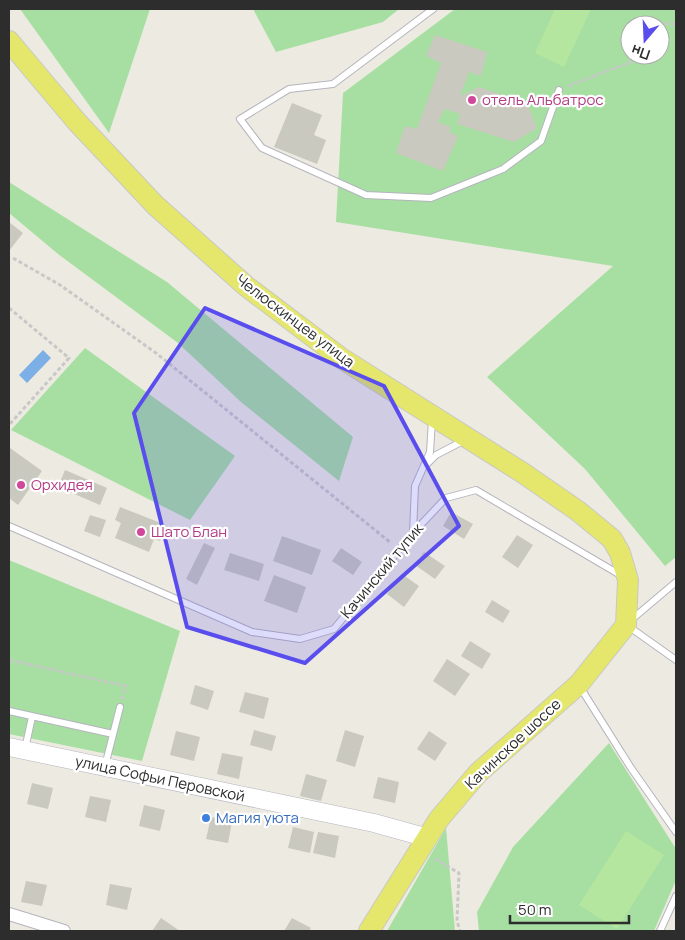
<svg xmlns="http://www.w3.org/2000/svg" width="685" height="940" font-family="Manrope,sans-serif">
<style>
.green{fill:#a7dfa2;fill-rule:evenodd}
.pitch{fill:#b5e69f}
.water{fill:#7dafe7}
.building{fill:#c9c9bf}
.lines{fill:none;stroke-linecap:round;stroke-linejoin:round}
.lane-casing{stroke:#b5b4bf;stroke-width:8}
.street-casing{stroke:#b5b4bf;stroke-width:14}
.secondary-casing{stroke:#b5b4bf;stroke-width:19}
.primary-casing{stroke:#c8c8c8;stroke-width:22}
.path{stroke:#c8c8c8;stroke-width:3;stroke-dasharray:4 2.5;stroke-linecap:butt}
.lane{stroke:#fff;stroke-width:6}
.street{stroke:#fff;stroke-width:12}
.secondary{stroke:#fff;stroke-width:18}
.primary{stroke:#e4e76c;stroke-width:20}
.marked{fill:#594eed;fill-opacity:0.2;stroke:#594eed;stroke-width:4;stroke-linejoin:round}
.hotel-dot{fill:#d1479c;stroke:#fff;stroke-width:2}
.shop-dot{fill:#3f7fe0;stroke:#fff;stroke-width:2}
.labels{text-anchor:middle;stroke-width:4.5;stroke-linejoin:round;paint-order:stroke}
.hotel-label{font-size:15px;fill:#b23c85;stroke:#fff;text-anchor:start}
.street-label{font-size:15px;fill:#2d2d2d;stroke:#fff}
.shop-label{font-size:15px;fill:#366cbe;stroke:#fff;text-anchor:start}
</style>
<rect width="100%" height="100%" fill="#edebe1"/>
<!-- green -->
<path class="green" d="M20,9H150L109,133Z
M253,9H399L383,22L276,52Z
M455,9H676V557L665,566L585,469L487,377L613,266L336,222L343,93ZM630,25H660V55H630Z
M9,182L167,282L353,437L339,481L241,402L178,343L58,254L9,213Z
M85,348L235,456L190,520L11,430Z
M9,560L180,631L142,761L9,734Z
M609,743L676,849V880L654,931H479L477,912L513,847Z
M446,828L455,931H387Z"/>
<!-- pitch -->
<path class="pitch" d="M555,9H591L564,67L535,53Z
M626,831L664,855L617,929L579,905Z"/>
<!-- water -->
<path class="water" d="M43,350L51,358L27,383L19,375Z"/>
<!-- building -->
<path class="building" d="M435,35L487,52L481,76L469,72L460,96L479,87L527,103L537,128L514,142L457,124L460,114L445,109L438,122L451,127L449,132L458,136L443,171L396,153L405,126L417,129L441,63L426,56Z
M292,103L322,115L314,135L326,140L317,164L274,147Z
M9,222L23,233L9,251Z
M10,448L42,471L18,505L9,498Z
M65,470L107,488L100,505L58,487Z
M120,507L166,525L160,541L154,539L149,552L115,538L121,523L115,520Z
M451,512L473,524L464,539L443,526Z
M90,515L106,520L100,537L84,531Z
M517,535L533,545L518,568L502,557Z
M282,536L321,550L312,575L273,561Z
M204,543L215,548L197,585L186,579Z
M341,548L362,562L353,575L332,561Z
M424,552L445,566L435,579L415,565Z
M230,553L264,564L259,581L224,570Z
M402,574L419,586L404,607L387,594Z
M274,575L306,587L297,613L264,601Z
M492,600L510,611L503,623L485,612Z
M470,641L491,654L482,669L461,656Z
M447,659L470,674L455,696L433,681Z
M195,685L214,691L208,710L190,704Z
M245,692L269,698L264,719L239,712Z
M254,730L276,736L272,751L250,745Z
M345,730L364,736L355,767L336,761Z
M176,731L200,737L194,761L170,755Z
M429,731L447,743L435,761L417,749Z
M222,753L243,757L239,779L217,774Z
M306,774L327,780L321,801L300,796Z
M378,777L399,782L395,803L373,798Z
M32,783L53,788L48,809L27,804Z
M90,796L111,800L106,822L85,817Z
M144,805L165,810L160,831L139,826Z
M211,817L232,822L228,843L206,839Z
M293,827L314,832L310,853L288,848Z
M318,832L339,836L335,858L313,853Z
M26,881L47,885L42,906L21,902Z
M110,884L132,888L127,910L106,905Z
M161,918L180,931H152Z
M292,918L311,928L309,931H284Z"/>
<g class="lines">
<defs>
<path id="lane" d="M433,9L333,84L289,89L240,119L262,148L366,195L431,198L503,169L541,141L559,90
M426,465L436,455L465,440
M9,526L252,632L300,639L334,629L413,533L446,498L476,490L622,576
M413,533L415,486L430,452L432,420
M631,620L676,582
M628,626L676,660
M580,687L631,768L676,832
M9,711L113,734
M25,749L32,717
M105,766L120,707
M660,931L676,896"/>
<path id="street" d="M9,914L64,931"/>
<path id="secondary" d="M9,747L374,823L428,838"/>
<path id="primary" d="M9,41L77,122L155,205L246,286L341,358L523,473L578,511L612,539L620,553L628,580L626,625L579,684L478,773L439,819L369,931"/>
</defs>
<!-- lane casing -->
<use href="#lane" class="lane-casing"/>
<!-- street casing -->
<use href="#street" class="street-casing"/>
<!-- secondary casing -->
<use href="#secondary" class="secondary-casing"/>
<!-- primary casing -->
<use href="#primary" class="primary-casing"/>
<!-- path -->
<path class="path" d="M655,25V23L676,24
M568,86L650,55
M13,258L60,285L156,353L391,543
M9,308L69,358L9,425
M9,660L126,686L122,699
M435,859L459,873L457,921L460,931"/>
<!-- lane -->
<use href="#lane" class="lane"/>
<!-- street -->
<use href="#street" class="street"/>
<!-- secondary -->
<use href="#secondary" class="secondary"/>
<!-- primary -->
<use href="#primary" class="primary"/>
</g>
<!-- marked area -->
<path class="marked" d="M205,308L384,386L459,526L305,663L187,627L134,413Z"/>
<!-- markers -->
<g class="hotel-dot">
<circle cx="472" cy="100" r="5"/>
<circle cx="21" cy="485" r="5"/>
<circle cx="141" cy="532" r="5"/>
</g>
<circle class="shop-dot" cx="206" cy="818" r="5"/>
<g class="labels">
<!-- hotel labels -->
<g class="hotel-label">
<text x="482" y="105">отель Альбатрос</text>
<text x="31" y="490">Орхидея</text>
<text x="151" y="537">Шато Блан</text>
</g>
<!-- street labels -->
<g class="street-label">
<text transform="translate(295 321) rotate(37)" y="5">Челюскинцев улица</text>
<text transform="translate(382 571) rotate(-50)" y="5">Качинский тупик</text>
<text transform="translate(513 744) rotate(-43)" y="5">Качинское шоссе</text>
<text transform="translate(160 779) rotate(12)" y="5">улица Софьи Перовской</text>
</g>
<!-- shop labels -->
<g class="shop-label">
<text x="216" y="823">Магия уюта</text>
</g>
</g>
<!-- border -->
<rect width="685" height="940" fill="none" stroke="#2d2d2d" stroke-width="20"/>
<!-- north arrow -->
<g transform="translate(645 40) rotate(199)"><circle r="24" fill="#ffffff" stroke="#ababab"/>
<path d="M0-4L9 19L0 12L-9 19Z" fill="#594eed"/>
<text y="-8" font-size="14" font-weight="bold" text-anchor="middle" fill="#2d2d2d">Пн</text>
</g>
<!-- scale -->
<path d="M510 915v8h119v-8" fill="none" stroke="#2d2d2d" stroke-width="2.5"/>
<text x="518" y="915" font-size="15" fill="#2d2d2d" stroke="#ffffff" stroke-width="4" paint-order="stroke">50 m</text>
</svg>
